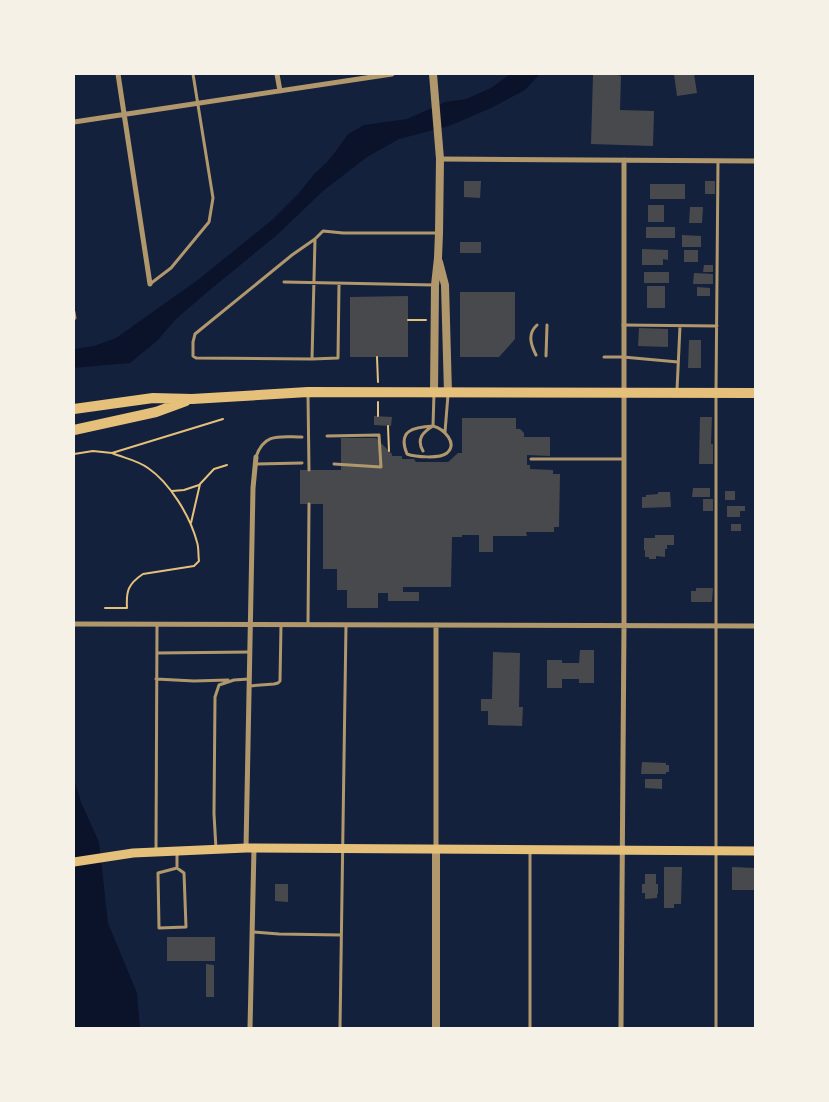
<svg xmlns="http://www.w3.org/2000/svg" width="829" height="1102" font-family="Ubuntu,sans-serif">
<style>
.water{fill:#0b132b}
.building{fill:#48494c}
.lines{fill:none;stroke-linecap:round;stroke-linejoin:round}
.path{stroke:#e5c07b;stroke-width:2}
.service{stroke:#b1986c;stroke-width:3}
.minor{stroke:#b1986c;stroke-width:5}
.tertiary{stroke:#b1986c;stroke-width:8}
.secondary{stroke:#e5c07b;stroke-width:9}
.primary{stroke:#e5c07b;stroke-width:10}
</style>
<rect width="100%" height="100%" fill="#14213d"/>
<!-- water -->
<path class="water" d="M510,74H540L525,90L491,108L449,126L399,139L367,157L323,191L277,235L211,289L176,319L157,341L130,363L74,368V349L94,346L116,338L199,279L272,220L299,193L315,173L326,163L336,151L348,134L364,125L407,119L445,102L466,99L491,88Z
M74,779L81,802L99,842L108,923L137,993L140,1028H74Z"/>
<!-- building -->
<path class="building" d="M613,74H618V75L621,76L620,110L654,111L653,146L591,144L593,75H613Z
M674,74H694L697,93L677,96Z
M464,181H481L480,198L464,197Z
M705,181H715V194H705Z
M650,184H685V199H650Z
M648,205H664V222H648Z
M690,207H703L702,223H689Z
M646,227H675V238H646Z
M682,235L701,236V247H682Z
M460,242H481V253H460Z
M642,249L668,250V260L663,259V265H642Z
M684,250H698V262H684Z
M704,265H713V272H703Z
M644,272H669V283H644Z
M694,273L713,274V284H693Z
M647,286H665V308H647Z
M697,287L710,288V296H697Z
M460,292H515V339L499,357H460Z
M408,296V357H350V297Z
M639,328L668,329V347L638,346Z
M689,340H701V368H688Z
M374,416L392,417L391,426L374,425Z
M700,417H712L711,444H713V464H699Z
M462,418H516V429H520L524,433V437H550V456L527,455V465H530V469L553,470V474H560L559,527H554V532H526L527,536H493V552H479V535H462V537H452L451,587H403V592H419V601H388V593H378V608H347V590H337V569H323V504H300V470H341V438H376L392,454V456H402V459H414L416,462H448L458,453H462Z
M693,488H710V497H692Z
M725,491H735V500H725Z
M658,492H670L671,507L642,508V497H646V495L658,494Z
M703,499H713V511H703Z
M727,506H745V511H740V517H727Z
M731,524H741V531H731Z
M655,535H674V545H667V549H665V557L656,556V559H649V557H645V550H644V538H655Z
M696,588H713L712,601L711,602H691V591H696Z
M580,650H594V683H579V679H562V688H547V660H562V663H579Z
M493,652L520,653L519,707H523L522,726L488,725V711H481V699H492Z
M642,762L666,763V765H669V772H666V774H641Z
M645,779H662V789L645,788Z
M664,867H682L681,904H674V908H664Z
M732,867L755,868V890H732Z
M645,874H656V884H658V894H657V898L645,899V893H642V884H645Z
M275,884H288V902L275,901Z
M167,937H215V961H167Z
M206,964L214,965V997H206Z"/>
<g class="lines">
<!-- path -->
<path class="path" d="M408,320H426
M377,357L378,382
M378,402V416
M388,426L389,451
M74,454L93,451L112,453L223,419
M172,491L184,490L199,485
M191,523L200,484L214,469L227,465
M105,608H127C126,591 128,584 143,574L194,566L199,561C198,555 199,548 197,542C190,516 170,483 148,468C137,460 124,458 112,453"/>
<!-- service -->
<path class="service" d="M315,239L312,359L196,358L193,356V342L195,334L292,255L315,239L323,231L343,233H439
M284,282L434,285
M150,284L171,268L209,222L213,198L193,74
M74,312L75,318L74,319
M623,325L717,326
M536,355C531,345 527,334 537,325
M546,356L547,325
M604,357H623L678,362
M312,359L338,358L339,284
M677,390L680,326
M308,395L309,470
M445,432L448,395
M327,436L379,435L381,467L334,464
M423,451C416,439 423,432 433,426C444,429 458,443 447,453C440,459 415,457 407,454C397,430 414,427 433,426L434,393
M256,457C264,432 281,437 302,437
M531,459H623
M256,464L302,463
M308,625L309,504
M157,653L250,652
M156,679L194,681L228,680
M249,686L274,684L278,683L280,681L281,625
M216,849L214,814L215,697L219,685L234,680L249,679
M156,851L157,625
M177,853V868
M177,868L184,873L186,927L159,928L158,873Z
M253,932L279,934L341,935
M340,1028L346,625
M530,1028V850
M716,1028V393L718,161"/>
<!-- minor -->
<path class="minor" d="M118,74L150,284
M277,74L280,91
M74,122L392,74
M440,159L755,161
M74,624L755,626
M246,848L253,488L256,457
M436,849V625
M250,1028L254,848
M621,1028L624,625V160"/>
<!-- tertiary -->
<path class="tertiary" d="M433,74L440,159L439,233L438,258L435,285L434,393
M439,262L445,285L448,393
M436,849V1028"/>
<!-- secondary -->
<path class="secondary" d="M74,862L133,853L246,848L755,851"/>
<!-- primary -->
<path class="primary" d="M74,409L153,398L192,399L308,392L755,393
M74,430L156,412L186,401"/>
</g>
<!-- border -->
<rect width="829" height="1102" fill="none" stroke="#f6f1e7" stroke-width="150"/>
</svg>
